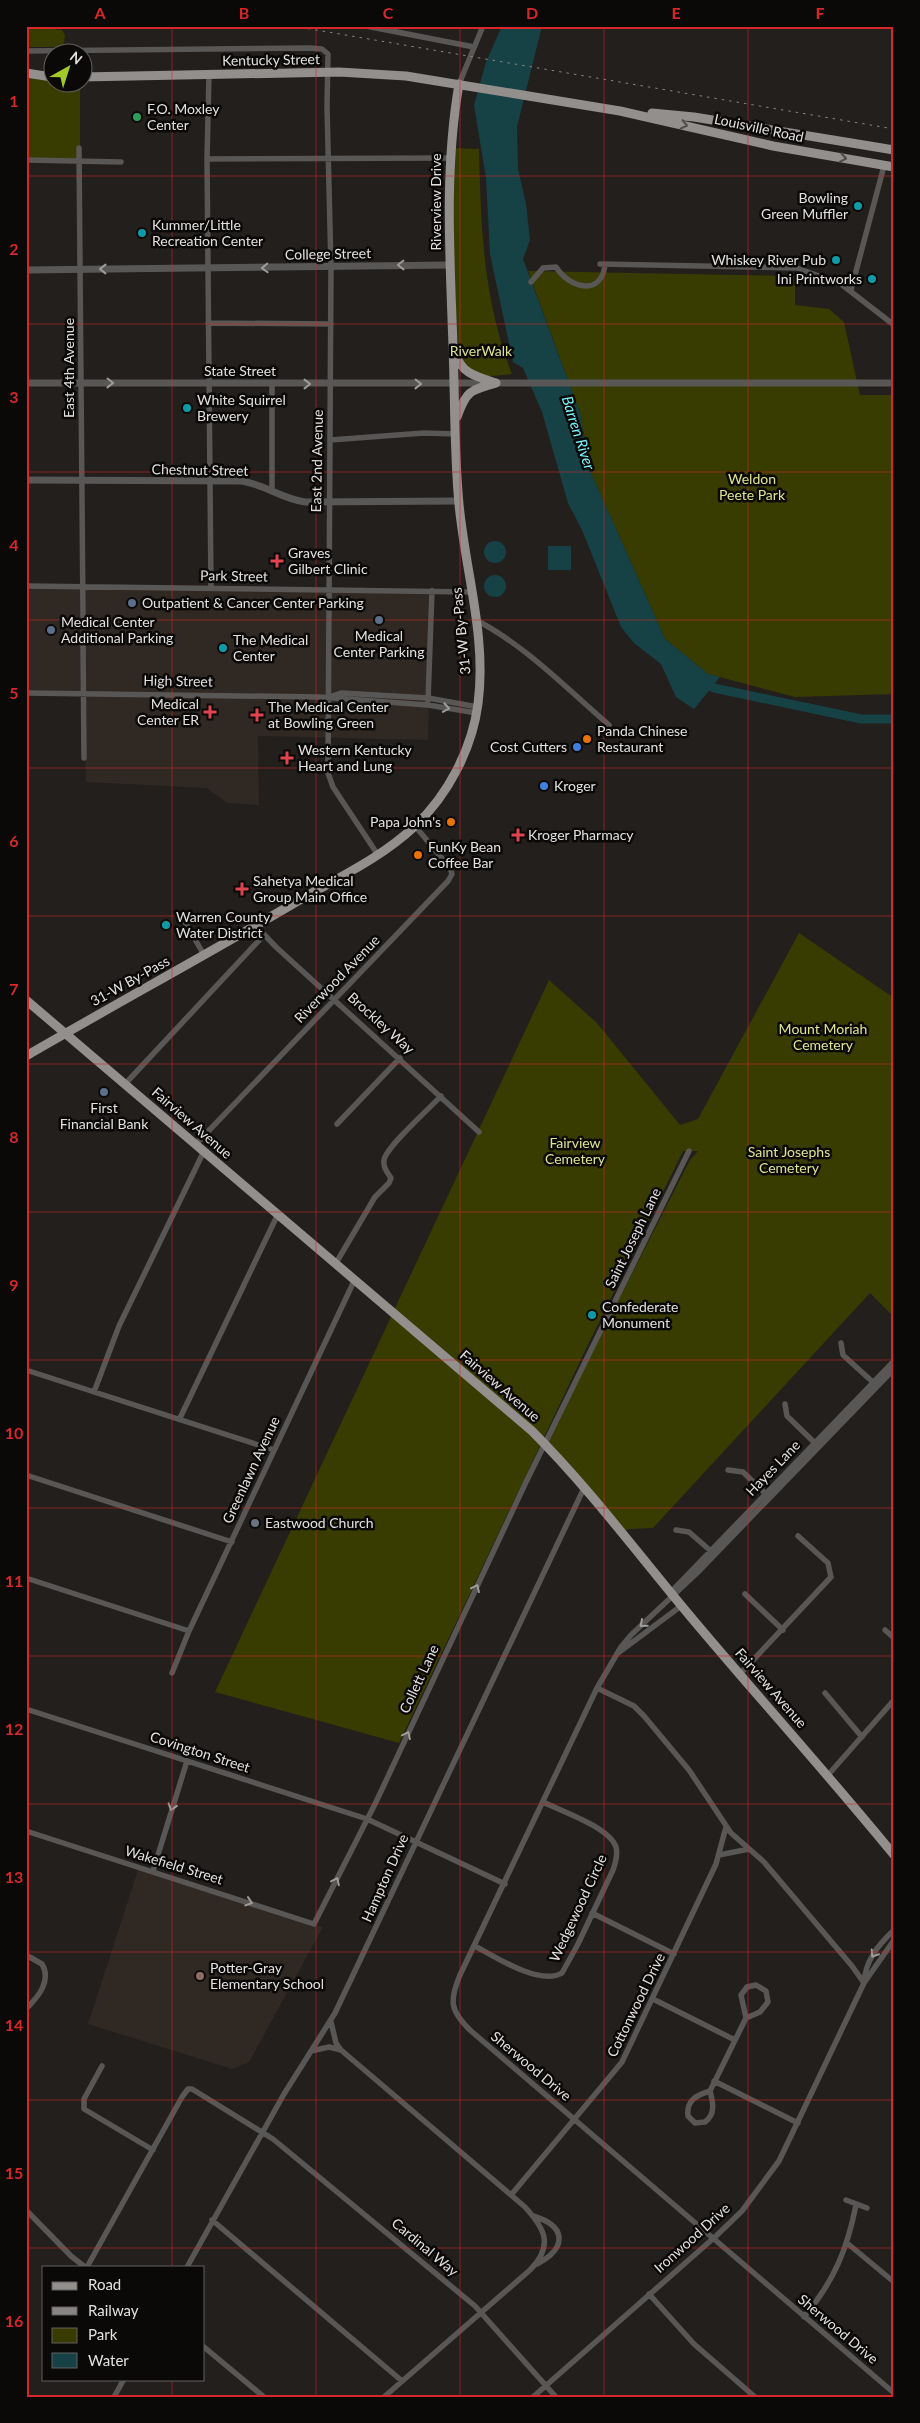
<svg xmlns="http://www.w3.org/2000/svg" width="920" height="2423" font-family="Lato,sans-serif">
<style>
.built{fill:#302823}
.green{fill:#393c00}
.water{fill:#164246}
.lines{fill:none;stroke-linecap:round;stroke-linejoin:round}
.river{stroke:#164246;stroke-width:9}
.minor{stroke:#595756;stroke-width:5.5}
.tertiary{stroke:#595756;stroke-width:7}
.primary{stroke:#928f8d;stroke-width:9}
.rail{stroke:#888583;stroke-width:1;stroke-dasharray:2.5 5;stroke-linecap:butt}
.oneway{stroke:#4e4c4a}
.oneway2{stroke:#9e9c9a}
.grid{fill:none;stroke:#d62828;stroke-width:1;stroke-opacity:0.55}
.leisure-dot{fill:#2e9e5b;stroke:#0a0908;stroke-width:2}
.culture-dot{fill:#0f9aa8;stroke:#0a0908;stroke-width:2}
.health-dot{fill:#e0444e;stroke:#0a0908;stroke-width:2}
.service-dot{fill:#5c6f8a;stroke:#0a0908;stroke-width:2}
.food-dot{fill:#e8710a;stroke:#0a0908;stroke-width:2}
.shop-dot{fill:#3f7fe0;stroke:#0a0908;stroke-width:2}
.worship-dot{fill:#6b7280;stroke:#0a0908;stroke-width:2}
.education-dot{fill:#8d6e63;stroke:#0a0908;stroke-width:2}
.labels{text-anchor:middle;stroke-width:5;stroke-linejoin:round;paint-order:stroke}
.street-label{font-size:14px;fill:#e3e0df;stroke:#0a0908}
.poi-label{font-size:14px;fill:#e3e0df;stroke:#0a0908;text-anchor:start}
.park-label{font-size:14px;fill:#dce48e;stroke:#0a0908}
.water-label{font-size:15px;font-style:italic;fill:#78f2fb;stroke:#0a0908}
.neatline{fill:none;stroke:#d62828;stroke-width:2}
.grid-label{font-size:16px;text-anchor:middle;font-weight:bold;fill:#d62828}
</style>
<rect width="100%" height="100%" fill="#221f1d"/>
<!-- built -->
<path class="built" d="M26,585L432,591L428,740L258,736L259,805L227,803L207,788L86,782L84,693H26Z
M139,1867L323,1927L249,2062L232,2069L88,2024Z"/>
<!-- green -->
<path class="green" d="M26,26L62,30L65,35L64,43L59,47H26Z
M26,72L52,76V82L80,83V160H26Z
M455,148L479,149C481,228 483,299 512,374C471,379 465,377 457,336L452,213Z
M528,271L795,276V305L829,309L844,322L860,395H894V694L795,697L708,674L665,639L591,473L580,413Z
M799,933L894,998V1317L870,1293L653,1528L630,1529L620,1532L545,1444L690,1160L698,1151H683L583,1355L399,1743L215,1692L549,980L597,1023L680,1125L698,1119Z"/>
<!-- water -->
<path class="water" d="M502,26H542L517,127L518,169L526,204L530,240L523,259L580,413L591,473L665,639L708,674L720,677L694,709L676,697L661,664L634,643L621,627L582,530L568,503L542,412L523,368L513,362L490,254L486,178L474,105L486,62Z
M484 552a11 11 0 1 1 22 0a11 11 0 1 1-22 0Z
M548,546H571V570H548Z
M484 586a11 11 0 1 1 22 0a11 11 0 1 1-22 0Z"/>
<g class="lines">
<!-- river -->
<path class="river" d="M702,681L714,688L861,719H894"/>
<!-- minor -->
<path class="minor" d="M366,26L474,47
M26,51L310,48L322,49L328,54L327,107L331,267L328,773L333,787L378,855
M209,75L207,159L211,588
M459,84L483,26
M79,148L83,616
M207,159L449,158
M26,160L121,162
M600,264L797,268L841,284L894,325
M531,282L543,268L556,267C569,288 601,297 605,265
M851,290L884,166
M208,323L331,324
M272,384V491
M330,440L424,433L456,434
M26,586L471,592
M476,620C526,646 566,688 609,725
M83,644L84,758
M26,693L319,697L428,705L477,713
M329,697L341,693L428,698L478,707
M428,701L432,591
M181,915L204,955
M256,926L276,947L479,1132
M125,1084L264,935
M337,1124L400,1058
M196,1144L448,881L452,874L450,868L415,826
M336,1263L375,1197L389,1183L391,1178C387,1172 383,1167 384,1160C386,1147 430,1108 441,1096
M841,1343L843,1355L876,1385
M894,1369L698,1572L631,1635L621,1647L597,1688L460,1975C449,2001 450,2011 471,2031L894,2393
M26,1370L274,1450
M94,1392L119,1326L204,1151
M785,1404L787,1416L816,1444
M180,1418L278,1214
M728,1470L743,1472L768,1496
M26,1475L232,1542
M676,1530L689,1532L713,1553
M26,1578L189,1631
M671,1592L894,1361
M745,1594L783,1630
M885,1630L894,1638
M618,1653L681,1606
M172,1673L189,1631L355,1279
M740,1674L831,1577L828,1563L798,1536
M597,1688L634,1706L644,1716L689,1770L731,1833L764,1862L852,1966L864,1983
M825,1693L862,1737
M26,1709L367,1819L505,1884
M828,1775L894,1700
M26,1831L314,1924L376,1802L526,1482L689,1151
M719,1855L749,1849
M153,1871L187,1761
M592,1913L674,1954
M475,1946C495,1957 540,1986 562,1973L578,1944L613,1870C616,1862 618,1855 616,1847C609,1827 561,1811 543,1802
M26,1955L42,1964C52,1981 38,1997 26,2009
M864,1983C865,1961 878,1945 894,1930
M756,1985L766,1991L768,2002L760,2012L746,2018L741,1995L747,1987Z
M653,1999L735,2040
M331,2022L336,2043L341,2050L525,2207C545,2229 554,2245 530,2270L384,2397
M311,2051L329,2047L341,2050
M102,2066L84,2099V2109L153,2150
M714,2081L798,2123
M710,2091C713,2102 716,2114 705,2122L695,2123L688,2116C686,2100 697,2095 710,2091Z
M710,2091L746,2018
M511,2195L622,2062L716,1864L726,1827
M846,2200L867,2208
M26,2210L71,2256L85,2267
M533,2216C567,2226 567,2248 537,2264
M212,2220L402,2381
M847,2243L894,2282
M87,2267L182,2097L188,2089H192L273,2139L475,2306L556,2397
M187,2267L284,2094L335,2013L584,1488
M649,2294L694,2344L755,2397
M804,2317C834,2281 847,2250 856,2205
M204,2347L264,2397
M114,2397L124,2379
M533,2397L716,2236L742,2211L779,2161L864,1983L894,1940"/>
<!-- tertiary -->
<path class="tertiary" d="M26,270L450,265
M26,383H894
M26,480L241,481C264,484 282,499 305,502L459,501"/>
<!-- primary -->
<path class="primary" d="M26,73L52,77
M82,77L339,72L406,76L620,111L773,146L894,167
M652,113L694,117L894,150
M456,354C461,374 478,377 496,383
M457,417C466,391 470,390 496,383
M26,1000L532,1431C589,1488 638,1554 690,1616C757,1696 827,1773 894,1855
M26,1056C114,1005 204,956 291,905C333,880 379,860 415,826C448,795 472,749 478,704C487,637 465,570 459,504C454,452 455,398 453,346C450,257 444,171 459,84"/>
<!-- rail -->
<path class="rail" d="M293,26L894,129"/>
</g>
<!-- one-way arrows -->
<defs><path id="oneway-chevron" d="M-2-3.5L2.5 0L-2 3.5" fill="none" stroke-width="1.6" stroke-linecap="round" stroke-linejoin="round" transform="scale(1.25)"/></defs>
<g class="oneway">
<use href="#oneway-chevron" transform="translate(684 125) rotate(13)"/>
<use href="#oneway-chevron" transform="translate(843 158) rotate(10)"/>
</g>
<g class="oneway2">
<use href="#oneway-chevron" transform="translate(401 265) rotate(179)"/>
<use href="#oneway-chevron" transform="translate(265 268) rotate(178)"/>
<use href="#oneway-chevron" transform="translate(103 269) rotate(180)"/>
<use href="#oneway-chevron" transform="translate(110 383) rotate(1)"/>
<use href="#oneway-chevron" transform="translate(307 384)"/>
<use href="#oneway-chevron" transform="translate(418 384) rotate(1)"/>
<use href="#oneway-chevron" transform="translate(446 708) rotate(10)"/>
<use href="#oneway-chevron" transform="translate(476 1588) rotate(-65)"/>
<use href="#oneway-chevron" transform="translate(643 1624) rotate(139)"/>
<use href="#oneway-chevron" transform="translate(407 1735) rotate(-65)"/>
<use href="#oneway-chevron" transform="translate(172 1807) rotate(107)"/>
<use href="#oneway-chevron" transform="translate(336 1881) rotate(-64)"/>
<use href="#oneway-chevron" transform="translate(249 1902) rotate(18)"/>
<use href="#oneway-chevron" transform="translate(874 1954) rotate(123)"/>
</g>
<!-- grid -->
<path class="grid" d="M172,26V2267M316,26V2397M460,26V2397M604,26V2397M748,26V2397M26,176H894M26,324H894M26,472H894M26,620H894M26,768H894M26,916H894M26,1064H894M26,1212H894M26,1360H894M26,1508H894M26,1656H894M26,1804H894M26,1952H894M26,2100H894M26,2248H894M172,2379V2397"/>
<!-- markers -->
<circle class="leisure-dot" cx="137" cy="117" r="5"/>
<g class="culture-dot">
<circle cx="858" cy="206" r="5"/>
<circle cx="142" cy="233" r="5"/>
<circle cx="836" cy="260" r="5"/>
<circle cx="872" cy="279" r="5"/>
<circle cx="187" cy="408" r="5"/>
<circle cx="223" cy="648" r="5"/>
<circle cx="166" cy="925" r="5"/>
<circle cx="592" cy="1315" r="5"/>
</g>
<g class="health-dot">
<path d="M274.5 553.5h5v5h5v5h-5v5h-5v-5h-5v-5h5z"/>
<path d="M207.5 704.5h5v5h5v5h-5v5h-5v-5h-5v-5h5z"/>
<path d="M254.5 707.5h5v5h5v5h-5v5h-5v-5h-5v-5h5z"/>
<path d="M284.5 750.5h5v5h5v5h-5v5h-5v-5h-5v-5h5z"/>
<path d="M515.5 827.5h5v5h5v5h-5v5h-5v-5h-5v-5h5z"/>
<path d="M239.5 881.5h5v5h5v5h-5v5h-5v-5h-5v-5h5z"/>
</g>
<g class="service-dot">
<circle cx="132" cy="603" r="5"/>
<circle cx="379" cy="620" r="5"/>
<circle cx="51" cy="630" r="5"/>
<circle cx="104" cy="1092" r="5"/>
</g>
<g class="food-dot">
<circle cx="587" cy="739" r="5"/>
<circle cx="451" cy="822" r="5"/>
<circle cx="418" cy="855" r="5"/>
</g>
<g class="shop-dot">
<circle cx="577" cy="747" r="5"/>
<circle cx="544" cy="786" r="5"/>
</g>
<circle class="worship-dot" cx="255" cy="1523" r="5"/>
<circle class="education-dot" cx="200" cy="1976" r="5"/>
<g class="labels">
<!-- street labels -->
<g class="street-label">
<text transform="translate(271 60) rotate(-1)" y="5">Kentucky Street</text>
<text transform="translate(759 128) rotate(12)" y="5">Louisville Road</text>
<text transform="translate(436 202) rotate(-90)" y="5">Riverview Drive</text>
<text transform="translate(328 254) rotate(-1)" y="5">College Street</text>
<text transform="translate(69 368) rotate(-90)" y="5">East 4th Avenue</text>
<text x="240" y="376">State Street</text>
<text transform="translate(317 461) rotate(-89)" y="5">East 2nd Avenue</text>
<text transform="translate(200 470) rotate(1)" y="5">Chestnut Street</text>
<text transform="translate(234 576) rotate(1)" y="5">Park Street</text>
<text transform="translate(461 631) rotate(-96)" y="5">31-W By-Pass</text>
<text transform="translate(178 681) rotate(1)" y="5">High Street</text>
<text transform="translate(337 979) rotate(-46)" y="5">Riverwood Avenue</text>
<text transform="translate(130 981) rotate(-29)" y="5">31-W By-Pass</text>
<text transform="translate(381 1023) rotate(42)" y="5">Brockley Way</text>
<text transform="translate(192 1123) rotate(41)" y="5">Fairview Avenue</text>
<text transform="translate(633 1238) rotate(-64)" y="5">Saint Joseph Lane</text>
<text transform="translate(500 1386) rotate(41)" y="5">Fairview Avenue</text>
<text transform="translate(773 1468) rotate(-46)" y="5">Hayes Lane</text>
<text transform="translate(251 1470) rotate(-65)" y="5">Greenlawn Avenue</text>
<text transform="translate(419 1679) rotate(-65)" y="5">Collett Lane</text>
<text transform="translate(771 1688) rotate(49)" y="5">Fairview Avenue</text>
<text transform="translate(200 1752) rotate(18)" y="5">Covington Street</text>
<text transform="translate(174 1865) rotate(17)" y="5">Wakefield Street</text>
<text transform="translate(385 1878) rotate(-66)" y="5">Hampton Drive</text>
<text transform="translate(578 1908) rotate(-65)" y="5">Wedgewood Circle</text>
<text transform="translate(636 2005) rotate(-64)" y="5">Cottonwood Drive</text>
<text transform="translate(531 2066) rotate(40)" y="5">Sherwood Drive</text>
<text transform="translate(692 2238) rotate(-42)" y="5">Ironwood Drive</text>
<text transform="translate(425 2247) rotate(40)" y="5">Cardinal Way</text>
<text transform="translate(838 2329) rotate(40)" y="5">Sherwood Drive</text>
</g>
<!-- poi labels -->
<g class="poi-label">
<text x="147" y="114">F.O. Moxley<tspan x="147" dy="16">Center</tspan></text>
<text x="848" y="203" text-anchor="end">Bowling<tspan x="848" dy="16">Green Muffler</tspan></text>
<text x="152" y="230">Kummer/Little<tspan x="152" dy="16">Recreation Center</tspan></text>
<text x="826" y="265" text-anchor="end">Whiskey River Pub</text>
<text x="862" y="284" text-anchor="end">Ini Printworks</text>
<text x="197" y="405">White Squirrel<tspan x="197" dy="16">Brewery</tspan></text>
<text x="288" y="558">Graves<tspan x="288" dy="16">Gilbert Clinic</tspan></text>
<text x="142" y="608">Outpatient &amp; Cancer Center Parking</text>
<text x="61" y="627">Medical Center<tspan x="61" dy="16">Additional Parking</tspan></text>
<text x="379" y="641" text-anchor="middle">Medical<tspan x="379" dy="16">Center Parking</tspan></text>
<text x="233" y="645">The Medical<tspan x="233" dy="16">Center</tspan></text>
<text x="199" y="709" text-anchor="end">Medical<tspan x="199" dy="16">Center ER</tspan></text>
<text x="268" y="712">The Medical Center<tspan x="268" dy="16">at Bowling Green</tspan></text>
<text x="597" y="736">Panda Chinese<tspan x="597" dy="16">Restaurant</tspan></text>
<text x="567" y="752" text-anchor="end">Cost Cutters</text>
<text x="298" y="755">Western Kentucky<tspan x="298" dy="16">Heart and Lung</tspan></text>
<text x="554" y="791">Kroger</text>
<text x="441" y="827" text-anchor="end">Papa John's</text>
<text x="528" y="840">Kroger Pharmacy</text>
<text x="428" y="852">FunKy Bean<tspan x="428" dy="16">Coffee Bar</tspan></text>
<text x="253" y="886">Sahetya Medical<tspan x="253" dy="16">Group Main Office</tspan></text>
<text x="176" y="922">Warren County<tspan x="176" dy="16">Water District</tspan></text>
<text x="104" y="1113" text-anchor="middle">First<tspan x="104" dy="16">Financial Bank</tspan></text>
<text x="602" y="1312">Confederate<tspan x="602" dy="16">Monument</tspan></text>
<text x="265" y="1528">Eastwood Church</text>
<text x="210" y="1973">Potter-Gray<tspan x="210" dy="16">Elementary School</tspan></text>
</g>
<!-- park labels -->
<g class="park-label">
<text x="481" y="356">RiverWalk</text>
<text x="752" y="484">Weldon<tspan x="752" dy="16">Peete Park</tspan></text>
<text x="823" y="1034">Mount Moriah<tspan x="823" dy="16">Cemetery</tspan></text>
<text x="575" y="1148">Fairview<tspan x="575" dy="16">Cemetery</tspan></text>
<text x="789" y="1157">Saint Josephs<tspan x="789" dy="16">Cemetery</tspan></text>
</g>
<!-- water labels -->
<g class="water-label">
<text transform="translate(578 433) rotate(72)" y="5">Barren River</text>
</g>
</g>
<!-- border -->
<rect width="920" height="2423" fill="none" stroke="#0a0908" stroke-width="55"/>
<!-- legend -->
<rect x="42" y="2266" width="162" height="115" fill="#0a0908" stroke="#615f5e"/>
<rect x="52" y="2282" width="25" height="8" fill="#928f8d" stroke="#615f5e"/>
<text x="88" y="2290" font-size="15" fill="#e3e0df">Road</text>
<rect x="52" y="2307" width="25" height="8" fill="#888583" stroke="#615f5e"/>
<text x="88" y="2316" font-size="15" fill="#e3e0df">Railway</text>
<rect x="52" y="2328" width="25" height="15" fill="#393c00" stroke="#615f5e"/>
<text x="88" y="2340" font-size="15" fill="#e3e0df">Park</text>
<rect x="52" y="2353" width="25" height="15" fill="#164246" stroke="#615f5e"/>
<text x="88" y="2366" font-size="15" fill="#e3e0df">Water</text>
<!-- north arrow -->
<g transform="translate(68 68) rotate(39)"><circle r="24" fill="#0a0908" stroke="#615f5e"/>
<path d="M0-4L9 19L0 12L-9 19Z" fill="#a1c92a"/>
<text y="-8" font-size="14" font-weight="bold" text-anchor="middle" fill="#e3e0df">N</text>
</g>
<rect x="28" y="28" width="864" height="2368" class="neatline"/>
<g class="grid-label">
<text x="100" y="19">A</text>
<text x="244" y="19">B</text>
<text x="388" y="19">C</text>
<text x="532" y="19">D</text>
<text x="676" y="19">E</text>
<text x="820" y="19">F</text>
<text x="14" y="107">1</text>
<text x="14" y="255">2</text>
<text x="14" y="403">3</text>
<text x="14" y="551">4</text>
<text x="14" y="699">5</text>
<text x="14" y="847">6</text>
<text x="14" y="995">7</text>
<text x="14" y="1143">8</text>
<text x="14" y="1291">9</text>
<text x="14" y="1439">10</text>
<text x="14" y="1587">11</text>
<text x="14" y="1735">12</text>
<text x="14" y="1883">13</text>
<text x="14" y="2031">14</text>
<text x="14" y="2179">15</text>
<text x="14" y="2327">16</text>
</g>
</svg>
